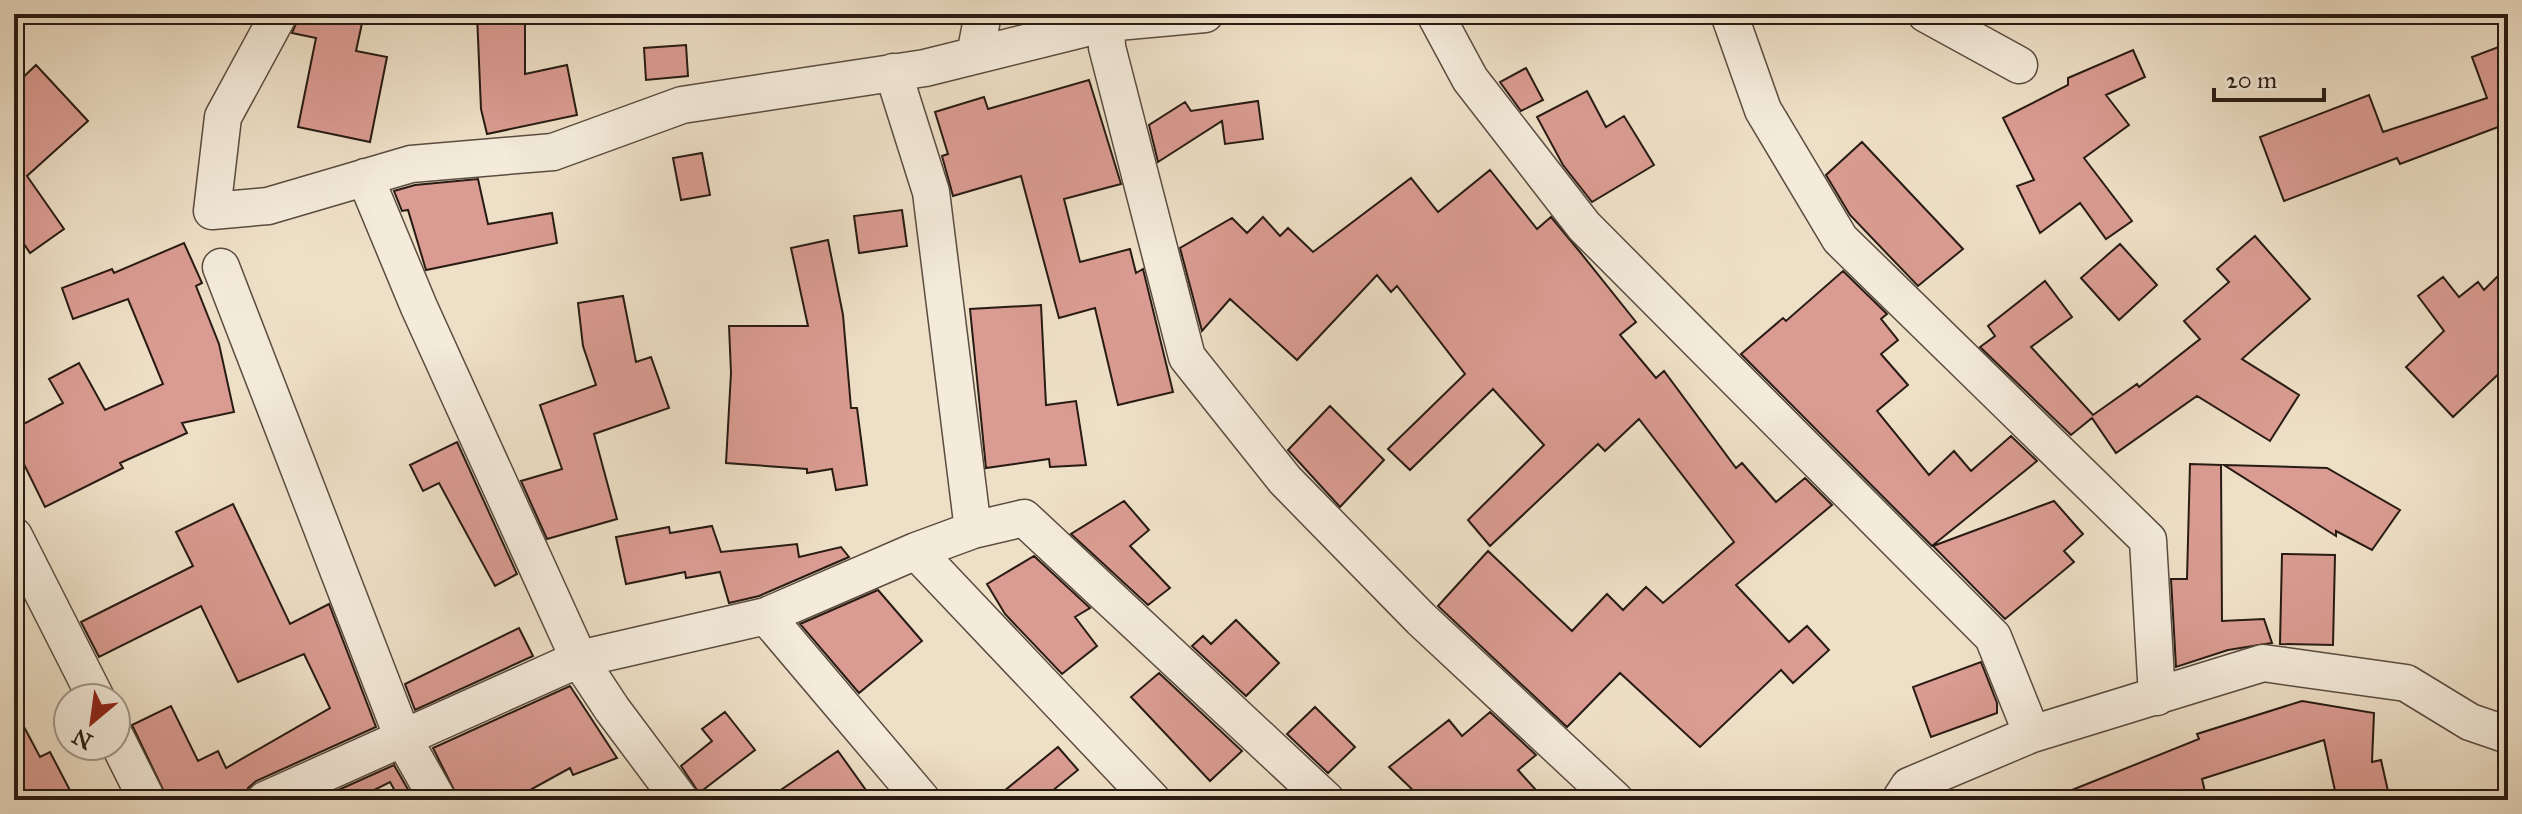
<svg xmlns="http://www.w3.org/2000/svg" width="2522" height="814" font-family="'IM FELL Great Primer',serif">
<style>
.building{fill:#da9c92;stroke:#281b13;stroke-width:2}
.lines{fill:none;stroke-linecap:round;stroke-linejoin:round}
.street-casing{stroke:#5a4c40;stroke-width:39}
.street{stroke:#f4ebdb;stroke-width:36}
</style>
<rect width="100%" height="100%" fill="#eee0c7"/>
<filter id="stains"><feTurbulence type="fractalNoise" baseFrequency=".0025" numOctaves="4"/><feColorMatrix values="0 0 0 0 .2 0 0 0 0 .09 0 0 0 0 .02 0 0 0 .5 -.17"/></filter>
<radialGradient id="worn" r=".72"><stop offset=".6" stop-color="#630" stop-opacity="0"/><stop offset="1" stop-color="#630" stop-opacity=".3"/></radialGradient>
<!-- building -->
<path class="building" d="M300,14H364L356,51L387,57L370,142L298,127L316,38L292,33Z
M477,14H525V74L567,65L577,115L487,134L481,109Z
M686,45L688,76L646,80L644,48Z
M2501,46L2508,65V145L2498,127L2400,164L2397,158L2284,201L2260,137L2369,95L2383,132L2487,98L2472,57Z
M2133,50L2145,77L2106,95L2129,125L2084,158L2132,221L2106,239L2080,203L2040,233L2017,186L2034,180L2003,118L2068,85V78Z
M36,65L88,121L27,176L64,229L30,253L14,229V86Z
M1526,68L1543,100L1521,111L1500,82Z
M1089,80L1121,184L1064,199L1080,262L1130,249L1136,273L1143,269L1173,392L1118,405L1095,308L1059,318L1021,176L953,196L942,156L948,154L935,112L984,97L988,109Z
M1587,91L1606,127L1624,116L1654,165L1592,202L1563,165L1537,117Z
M1258,101L1263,139L1225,144L1222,121L1158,162L1149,125L1185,102L1191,111Z
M1862,142L1963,249L1918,286L1850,215L1826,175Z
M702,153L710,195L681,200L673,158Z
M1490,170L1537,229L1551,217L1580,252L1636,322L1620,335L1656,378L1664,371L1736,468L1742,463L1776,502L1805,478L1832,505L1736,585L1789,642L1807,626L1829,650L1793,683L1781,670L1700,747L1620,673L1567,727L1438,606L1488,551L1572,631L1607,594L1623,610L1646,587L1663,603L1734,542L1639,419L1605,451L1598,444L1490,546L1468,520L1544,445L1493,389L1410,470L1388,449L1465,374L1397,286L1391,292L1377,275L1297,360L1230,299L1202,331L1180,248L1232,218L1247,233L1263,217L1280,236L1288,228L1313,252L1411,178L1438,212Z
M478,179L488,224L552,213L557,243L426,270L408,210L402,211L394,191L415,185Z
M902,210L907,246L859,253L854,216Z
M2255,236L2310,299L2242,359L2299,395L2270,441L2197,396L2116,453L2092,418L2071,435L1980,347L1995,336L1988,326L2045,281L2072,317L2031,347L2093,415L2137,384L2139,387L2200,339L2184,321L2229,282L2217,269Z
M828,240L843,315L851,408H857L867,485L836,490L832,469L807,473V469L726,463L731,373L729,326H808L791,248Z
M184,243L202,283L196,286L219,344L234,412L182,423L187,433L120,463L123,468L45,507L14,444V429L63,403L49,379L79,363L105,410L163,384L128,299L73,319L62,288L112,269L114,273Z
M2120,244L2157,285L2119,320L2081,278Z
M2508,266V365L2453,417L2406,367L2444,331L2418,296L2443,277L2459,297L2478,282L2484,290Z
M1843,271L1887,314L1881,319L1898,340L1881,354L1908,385L1877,411L1929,475L1954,451L1971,471L2011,436L2037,461L1932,546L1741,354L1783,318L1786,321Z
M623,296L636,362L651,357L669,408L594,434L617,519L547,539L521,481L562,469L540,405L596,385L583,346L578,303Z
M1041,305L1046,405L1076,401L1086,465L1050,467L1049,459L986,468L970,309Z
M1330,406L1384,460L1340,507L1288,450Z
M457,442L517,574L495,586L439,483L423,491L410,465Z
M2190,464L2221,465L2222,621L2264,619L2272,643L2228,650L2176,667L2171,579H2187Z
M2224,465L2327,468L2400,510L2372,550L2336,531V536Z
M1124,501L1149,530L1130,546L1170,588L1148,605L1071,534Z
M2054,501L2083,534L2064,551L2074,562L2005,619L1933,546Z
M233,504L290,624L329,604L376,727L256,781L248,788L244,800H168L132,725L171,706L198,761L218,751L226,768L330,708L304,654L238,682L201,606L99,657L81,622L193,566L176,532Z
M712,526L721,552L797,544L799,557L841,547L849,557L759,596L729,603L720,572L686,578L685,572L626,584L616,537L669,527L670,533Z
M2282,554L2335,555L2333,645L2280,644Z
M1034,556L1090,608L1075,617L1097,646L1062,674L1005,614L987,584Z
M878,590L922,641L859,693L800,624Z
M1236,620L1279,663L1246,696L1192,646L1203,636L1211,644Z
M519,628L533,656L415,710L405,684Z
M1981,662L1997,703V713L1931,737L1913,687Z
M1159,673L1242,751L1210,781L1131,697Z
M570,686L617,758L573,775L570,768L512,800H459L433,748Z
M2302,701L2374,713L2372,762L2381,760L2390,800H2337L2324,740L2202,779L2207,800H2047L2199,739L2197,734Z
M1315,707L1355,747L1328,773L1287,734Z
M14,708L40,757L50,752L75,800H14Z
M725,712L755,750L699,793L681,766L712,741L702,729Z
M1490,712L1536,755L1518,770L1545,800H1423L1389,767L1449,720L1462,736Z
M1058,747L1078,770L1041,800H993Z
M838,751L873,800H766Z
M394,765L414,800H400L390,782L354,800H316Z"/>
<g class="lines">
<defs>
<path id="street" d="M279,14L223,117L212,211L268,206L411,164L553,152L682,105L925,68L1106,23L1205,14
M1435,14L1470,79L1584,226L1993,637L2032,734
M1729,14L1763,110L1840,239L2148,540L2157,697
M1926,14L2019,65
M1106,23L1107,47L1187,357L1285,480L1421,619L1615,800
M975,55L983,14
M893,72L931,192L973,530
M365,177L419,307L579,659L612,709L680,800
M221,267L403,738L438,800
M14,536L96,698
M916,551L1152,800
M766,616L922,800
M116,738L147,800
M265,800L579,659L766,616L916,551L973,530L1024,518L1326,800
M1900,800L1909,786L2032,734L2263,663L2406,683L2470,722L2508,735"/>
</defs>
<!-- street casing -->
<use href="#street" class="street-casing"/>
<!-- street -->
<use href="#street" class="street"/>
</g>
<!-- margin -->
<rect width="2522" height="814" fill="none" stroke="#eee0c7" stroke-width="48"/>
<rect x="16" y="16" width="2490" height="782" fill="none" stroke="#281b13" stroke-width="4"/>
<rect x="24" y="24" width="2474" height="766" fill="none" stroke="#281b13" stroke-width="2"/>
<!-- north arrow -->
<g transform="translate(92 722) rotate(209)"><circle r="38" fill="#f4ebdb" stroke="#a2988b" stroke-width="2"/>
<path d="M0-6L14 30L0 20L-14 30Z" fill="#8f2418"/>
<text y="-12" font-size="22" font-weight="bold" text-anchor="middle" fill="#281b13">N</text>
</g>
<!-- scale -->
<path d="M2214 88v12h110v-12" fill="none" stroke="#281b13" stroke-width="4"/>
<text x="2226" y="88" font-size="24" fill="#281b13" stroke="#f4ebdb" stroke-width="6" paint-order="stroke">20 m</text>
<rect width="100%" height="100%" filter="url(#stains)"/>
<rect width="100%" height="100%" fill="url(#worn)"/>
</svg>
